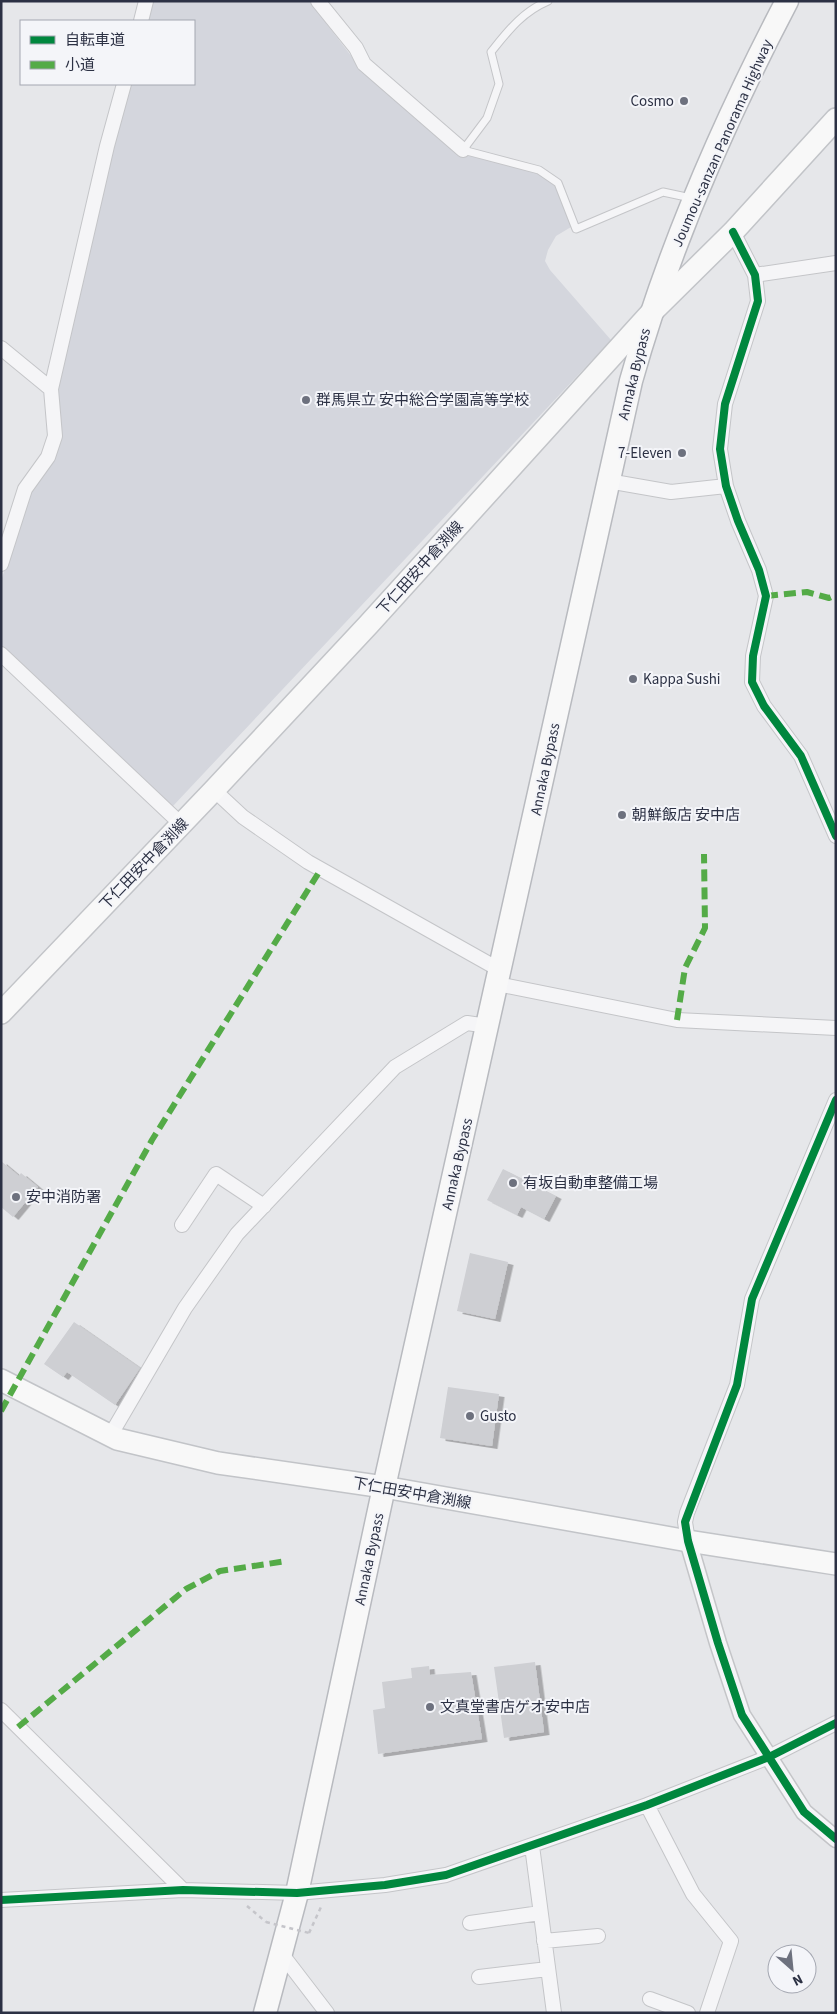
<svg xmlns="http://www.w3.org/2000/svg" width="837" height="2014" font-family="'Source Sans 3','Noto Sans JP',sans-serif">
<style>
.built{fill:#d4d6dd}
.building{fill:#cecfd3;filter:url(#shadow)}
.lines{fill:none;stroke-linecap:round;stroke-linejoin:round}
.service-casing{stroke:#c4c5c8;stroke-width:9}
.minor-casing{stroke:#c4c5c8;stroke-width:16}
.tertiary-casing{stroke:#c4c5c8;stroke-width:19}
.primary-casing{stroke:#c2c4c8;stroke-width:24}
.trunk-casing{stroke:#b8babf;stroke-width:25}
.path{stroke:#c5c5ca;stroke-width:2.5;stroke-dasharray:4 4;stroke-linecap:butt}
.service{stroke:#f5f5f7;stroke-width:7}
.minor{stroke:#f5f5f7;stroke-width:14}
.tertiary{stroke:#f5f5f7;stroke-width:16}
.primary{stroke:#f8f8f8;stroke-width:21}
.trunk{stroke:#f8f8f8;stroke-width:22}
.path-bridge{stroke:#c5c5ca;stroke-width:2.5;stroke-dasharray:4 4;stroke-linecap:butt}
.quiet{stroke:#54ab47;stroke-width:6;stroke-dasharray:12 6;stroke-linecap:butt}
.cycleway-casing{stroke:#f4f5f9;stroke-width:11}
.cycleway{stroke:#00873e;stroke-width:8}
.poi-dot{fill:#6d717e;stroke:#f4f5f9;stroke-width:2}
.labels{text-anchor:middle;stroke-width:4;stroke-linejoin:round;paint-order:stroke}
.poi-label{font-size:15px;fill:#2c3144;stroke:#f4f5f9;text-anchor:start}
.street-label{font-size:15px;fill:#2c3144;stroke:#f4f5f9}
</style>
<defs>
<filter id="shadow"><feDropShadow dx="5.5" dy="3" stdDeviation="0" flood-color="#0004"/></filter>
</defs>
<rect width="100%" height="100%" fill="#e6e7ea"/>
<!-- built -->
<path class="built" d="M150,1H309L365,74L379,80L462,154L536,172L558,183L571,227L556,236L548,250L545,261L550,270L611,340L173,806L1,647V581L30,493L53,461L57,387L128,84H194V21H144Z"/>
<!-- building -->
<path class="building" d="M1,1161L19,1176L21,1173L38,1187L13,1217L1,1207Z
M503,1169L556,1196L544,1219L521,1207L517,1215L487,1200Z
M470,1253L508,1262L495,1319L457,1311Z
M74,1322L140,1368L115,1405L67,1372L63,1377L44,1364Z
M448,1387L499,1394L492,1446L440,1438Z
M535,1662L544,1732L504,1738L494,1667Z
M429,1666L430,1675L471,1672L482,1739L378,1754L373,1710L385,1708L382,1682L412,1678L411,1668Z"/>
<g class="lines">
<defs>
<path id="service" d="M548,1C522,12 508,31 491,52L499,84L487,118L463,150L539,170L558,183L576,229L663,192L691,198"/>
<path id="minor" d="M318,1L356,48L364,64L463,150
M141,21L146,1
M733,232L755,275L758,301L725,404L720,449L726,486L738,521L759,570L766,596L753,656L752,682L764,706L801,756L836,836
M755,275L836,263
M1,348L51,389
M608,481L671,492L726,486
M1,564L25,489L48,457L55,436L51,389L107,146L124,84
M1,654L181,824
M214,790L243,817L308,862L500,970
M497,984L677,1020L836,1028
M182,1225L216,1174L264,1206
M110,1436L185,1308L237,1234L395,1067L467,1023L488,1026
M688,1541L685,1522L687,1513L737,1385L752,1299L836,1100
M1,1710L183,1890
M647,1805L693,1894L731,1941L707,2013
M532,1846L554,2013
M1,1900L183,1890L297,1893L385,1885L446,1875L647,1805L769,1757L836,1723
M470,1923L540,1913
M544,1941L598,1936
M281,1953L327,2013
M479,1977L548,1969
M650,1999L688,2013"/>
<path id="tertiary" d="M688,1541L718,1643L742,1715L804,1812L836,1839"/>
<path id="primary" d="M1,1013L214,790L369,624L649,315L733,232L836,119
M1,1380L117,1439L218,1463L384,1487L688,1541L836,1564"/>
<path id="trunk" d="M265,2013L297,1893L384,1487L631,381C668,249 723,123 787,1"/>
</defs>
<!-- service casing -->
<use href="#service" class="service-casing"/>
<!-- minor casing -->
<use href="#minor" class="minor-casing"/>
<!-- tertiary casing -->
<use href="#tertiary" class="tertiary-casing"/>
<!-- primary casing -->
<use href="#primary" class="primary-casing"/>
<!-- trunk casing -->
<use href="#trunk" class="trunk-casing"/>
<!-- path -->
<path class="path" d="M247,1906L266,1922
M309,1933L321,1907"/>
<!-- service -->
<use href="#service" class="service"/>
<!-- minor -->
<use href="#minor" class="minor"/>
<!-- tertiary -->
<use href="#tertiary" class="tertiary"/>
<!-- primary -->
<use href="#primary" class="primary"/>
<!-- trunk -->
<use href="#trunk" class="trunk"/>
<!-- path-bridge -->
<path class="path-bridge" d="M266,1922L309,1933"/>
<!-- quiet -->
<path class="quiet" d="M766,596L807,592L829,598L836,595
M677,1020L685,968L705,928L704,854
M1,1411L152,1140L321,869
M18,1727L186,1589L220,1571L287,1561"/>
<defs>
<path id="cycleway" d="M733,232L755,275L758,301L725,404L720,449L726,486L738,521L759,570L766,596L753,656L752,682L764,706L801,756L836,836
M836,1100L752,1299L737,1385L685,1522L688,1541L718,1643L742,1715L804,1812L836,1839
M1,1900L183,1890L297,1893L385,1885L446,1875L647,1805L769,1757L836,1723"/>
</defs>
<!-- cycleway casing -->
<use href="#cycleway" class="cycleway-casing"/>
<!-- cycleway -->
<use href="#cycleway" class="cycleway"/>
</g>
<!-- markers -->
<g class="poi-dot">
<circle cx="684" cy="101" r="5"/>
<circle cx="306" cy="400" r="5"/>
<circle cx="682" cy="453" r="5"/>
<circle cx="633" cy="679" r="5"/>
<circle cx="622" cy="815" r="5"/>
<circle cx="513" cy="1183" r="5"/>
<circle cx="16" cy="1197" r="5"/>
<circle cx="470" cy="1416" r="5"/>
<circle cx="430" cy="1707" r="5"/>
</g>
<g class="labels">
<!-- poi labels -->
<g class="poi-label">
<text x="674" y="106" text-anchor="end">Cosmo</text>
<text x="316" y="405">群馬県立 安中総合学園高等学校</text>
<text x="672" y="458" text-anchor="end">7-Eleven</text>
<text x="643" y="684">Kappa Sushi</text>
<text x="632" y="820">朝鮮飯店 安中店</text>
<text x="523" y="1188">有坂自動車整備工場</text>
<text x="26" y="1202">安中消防署</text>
<text x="480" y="1421">Gusto</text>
<text x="440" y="1712">文真堂書店ゲオ安中店</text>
</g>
<!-- street labels -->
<g class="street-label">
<text transform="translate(722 143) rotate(-66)" y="5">Joumou-sanzan Panorama Highway</text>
<text transform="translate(634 374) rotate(-76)" y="5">Annaka Bypass</text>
<text transform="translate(420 568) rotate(-48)" y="5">下仁田安中倉渕線</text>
<text transform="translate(545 769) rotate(-78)" y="5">Annaka Bypass</text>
<text transform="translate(144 864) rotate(-46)" y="5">下仁田安中倉渕線</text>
<text transform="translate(457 1164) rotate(-77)" y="5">Annaka Bypass</text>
<text transform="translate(412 1493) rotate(10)" y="5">下仁田安中倉渕線</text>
<text transform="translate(369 1559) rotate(-78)" y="5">Annaka Bypass</text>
</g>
</g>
<!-- border -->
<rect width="837" height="2014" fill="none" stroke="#2c3144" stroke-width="5"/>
<!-- legend -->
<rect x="20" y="20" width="175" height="65" fill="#f4f5f9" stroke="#a4a7b1"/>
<rect x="30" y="36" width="25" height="8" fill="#00873e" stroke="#a4a7b1"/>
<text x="65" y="45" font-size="15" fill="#2c3144">自転車道</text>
<rect x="30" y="61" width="25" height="8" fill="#54ab47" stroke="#a4a7b1"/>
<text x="65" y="70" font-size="15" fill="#2c3144">小道</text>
<!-- north arrow -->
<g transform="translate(792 1969) rotate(153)"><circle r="24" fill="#f4f5f9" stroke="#a4a7b1"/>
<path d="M0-4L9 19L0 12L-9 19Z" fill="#6d717e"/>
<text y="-8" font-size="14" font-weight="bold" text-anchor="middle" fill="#2c3144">N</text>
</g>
</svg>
